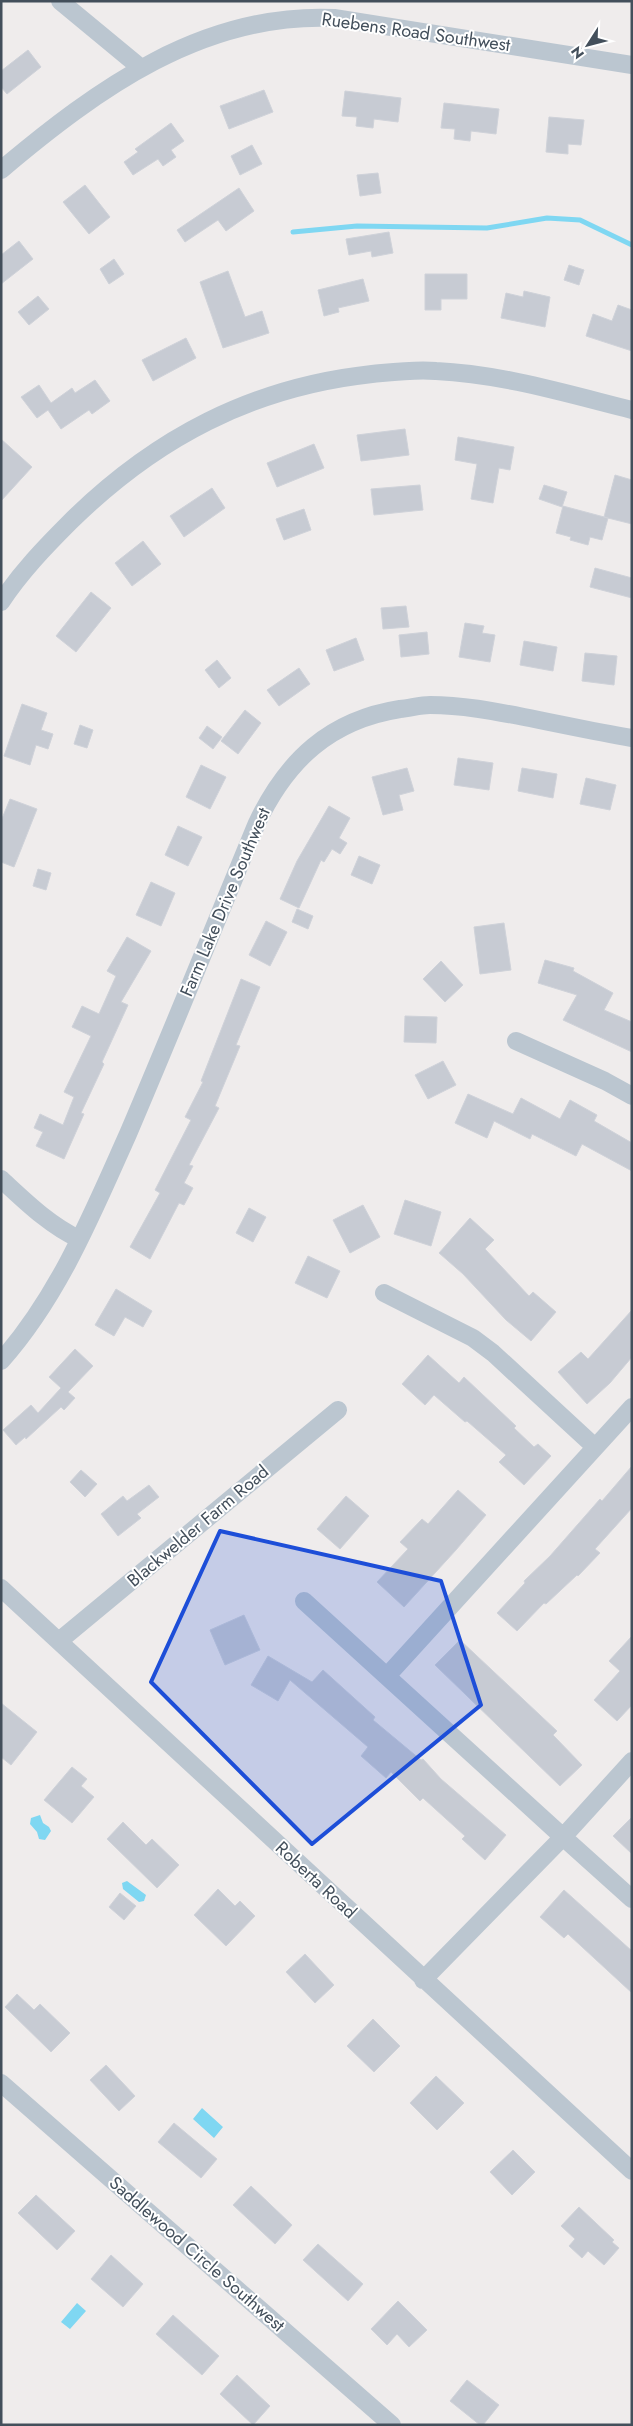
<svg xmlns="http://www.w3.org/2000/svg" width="633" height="2426" font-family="Jost,sans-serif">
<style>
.water{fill:#7fd7f2}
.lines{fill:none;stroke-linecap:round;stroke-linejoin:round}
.stream{stroke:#7fd7f2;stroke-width:5}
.building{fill:#c7cbd3;stroke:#cfd2d9}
.minor{stroke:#bbc6d0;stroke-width:18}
.marked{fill:#1d4ed8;fill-opacity:0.2;stroke:#1d4ed8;stroke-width:4;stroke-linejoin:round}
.labels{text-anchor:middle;stroke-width:4;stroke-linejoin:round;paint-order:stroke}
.street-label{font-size:18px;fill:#434f5b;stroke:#fff}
</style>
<rect width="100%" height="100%" fill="#efecec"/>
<!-- water -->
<path class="water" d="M40,1815L43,1823L49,1827L51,1831L45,1840L39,1839L37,1832L30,1824L31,1818Z
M127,1881L146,1895L144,1901L139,1902L123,1889L122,1883Z
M202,2108L223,2127L214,2138L193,2119Z
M77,2303L86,2311L70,2329L61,2322Z"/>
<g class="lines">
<!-- stream -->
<path class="stream" d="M293,232L357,226L487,228L547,218L580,220L632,245"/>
</g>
<!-- building -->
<path class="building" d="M28,50L41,67L7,94L1,87V71Z
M264,90L273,112L229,129L220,106Z
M345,91L401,98L398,122L374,119L373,128L356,126L357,117L342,116Z
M444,103L499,109L496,134L471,131L470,141L454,139L455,129L441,128Z
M549,117L584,120L581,145L568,144V154L546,152Z
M171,123L184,141L171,150L176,157L163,166L158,159L133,175L124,162L138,152L135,149Z
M252,145L262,164L240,175L231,156Z
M378,173L381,193L360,196L357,175Z
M85,185L110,217L89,234L63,202Z
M239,188L254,211L226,231L218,220L185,242L177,230Z
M389,232L393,253L372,257L371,251L349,255L346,239Z
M19,241L33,259L1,284V255Z
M114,259L124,274L109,284L100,269Z
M569,265L584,270L579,285L564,280Z
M228,271L245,317L262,311L269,333L223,348L200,282Z
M425,274H467V299H441V310H425Z
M363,279L369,301L338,308L339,312L324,316L318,290Z
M524,291L550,297L545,327L501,318L506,293L523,297Z
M38,296L49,309L29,325L18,312Z
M618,305L632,310V351L586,336L593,314L612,321Z
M186,338L196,358L153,381L142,360Z
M95,380L110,401L92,414L89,410L61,429L48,410L37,418L21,397L39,385L51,403L72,388L75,393Z
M405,429L409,455L361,461L357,435Z
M458,437L514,447L510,470L499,468L493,503L471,499L477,464L455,460Z
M1,439L32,467L1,501Z
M314,444L324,468L277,487L267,463Z
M615,475L632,480V524L604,517Z
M420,485L423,510L374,515L371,489Z
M544,485L567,492L562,507L539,499Z
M212,488L225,508L184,537L170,516Z
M563,506L608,518L602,540L590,537L588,545L570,540L571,537L556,533Z
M304,509L311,530L284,540L276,519Z
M143,541L161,564L132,586L115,563Z
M595,568L632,578V598L590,587Z
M91,592L111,608L76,652L56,636Z
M406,606L409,627L383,629L381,608Z
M465,623L484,626L482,633L495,635L490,662L459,657Z
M427,632L429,654L401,657L399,635Z
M356,638L364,660L334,671L326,650Z
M524,641L557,647L553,671L520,665Z
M585,653L617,656L614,685L582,681Z
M217,660L231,678L219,688L205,670Z
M299,668L310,684L279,706L267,690Z
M22,704L47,713L41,730L53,734L48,749L36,745L30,765L4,756Z
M245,710L261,723L238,754L221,741Z
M80,725L93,730L87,748L74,744Z
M207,726L222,737L213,749L199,738Z
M458,758L493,763L489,790L454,785Z
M201,765L226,777L210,809L186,797Z
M407,768L414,791L399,795L403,810L383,815L372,777Z
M522,768L557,774L553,798L518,791Z
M586,778L616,785L610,810L580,804Z
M10,799L37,809L14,867L1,862V821Z
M329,806L350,818L339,838L347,843L340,854L332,849L324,862L321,860L299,908L280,899L297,861Z
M178,826L202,837L188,866L165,855Z
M359,856L380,865L372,884L351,875Z
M38,869L51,873L46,890L33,886Z
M151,882L175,893L161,926L136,915Z
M297,909L313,916L308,929L292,922Z
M266,921L287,932L270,966L249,955Z
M504,923L511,970L480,974L474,927Z
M127,937L151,951L121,1002L128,1005L102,1062L104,1064L81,1113L84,1114L64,1159L36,1146L43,1132L34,1128L40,1114L63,1125L74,1097L64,1092L91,1036L72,1027L82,1006L99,1014L116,976L107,971Z
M545,960L574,968L573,971L613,993L604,1010L632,1022V1052L563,1020L577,995L538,983Z
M441,961L463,985L445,1002L423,979Z
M241,979L260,987L236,1045L240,1046L215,1106L219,1108L189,1165L193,1166L184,1183L193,1188L184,1205L179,1203L150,1259L130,1247L160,1193L155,1190L191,1120L185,1117L203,1082L201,1081Z
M405,1016L437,1017L436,1043L404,1042Z
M443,1061L456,1085L428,1099L415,1075Z
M468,1094L513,1114L521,1098L560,1119L570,1100L597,1115L594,1121L632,1143V1171L582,1144L576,1156L532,1134L530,1139L494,1121L487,1138L455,1123Z
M405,1200L441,1212L431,1246L394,1234Z
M363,1205L380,1237L350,1253L333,1220Z
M249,1208L266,1217L253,1242L236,1233Z
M470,1218L494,1240L485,1249L529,1296L533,1292L556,1312L531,1341L506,1320L463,1274L439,1253Z
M308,1256L340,1271L327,1298L295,1283Z
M116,1289L152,1311L143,1327L125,1317L114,1336L95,1325Z
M632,1310V1357L610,1383L587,1404L558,1372L581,1352L588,1359Z
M75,1349L93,1366L68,1392L75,1398L64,1410L61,1407L26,1439L25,1437L16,1445L3,1430L31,1405L38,1413L61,1388L49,1377Z
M428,1355L459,1383L464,1377L516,1426L514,1428L534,1447L538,1444L551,1456L524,1485L499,1462L506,1455L467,1421L465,1422L434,1395L425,1405L402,1384Z
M632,1466V1508L595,1549L600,1553L578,1576L577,1575L546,1604L544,1603L517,1631L497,1613L525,1583L524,1581L550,1556L600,1499L602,1501Z
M81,1470L97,1484L85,1497L70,1482Z
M149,1485L159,1497L137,1514L141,1518L118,1536L101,1514L123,1496L127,1501Z
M458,1490L486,1515L456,1550L404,1607L377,1582L408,1549L400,1542L422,1519L428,1524Z
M346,1496L369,1516L340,1549L317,1529Z
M244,1615L260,1650L225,1665L210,1630Z
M632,1636V1705L617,1721L594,1700L620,1671L609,1661Z
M460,1640L557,1731L553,1735L582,1765L560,1786L435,1665Z
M268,1656L312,1682L323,1670L375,1717L373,1720L421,1760L423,1759L441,1779L506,1835L485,1860L462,1839L465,1836L423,1798L420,1801L391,1772L386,1778L361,1756L368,1747L290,1680L278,1701L251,1685Z
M1,1703L37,1732L11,1765L1,1757Z
M72,1767L87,1779L81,1786L94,1797L72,1823L44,1800Z
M632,1817V1854L613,1836Z
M123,1822L146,1845L152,1839L179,1865L157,1888L107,1839Z
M218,1889L235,1906L240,1901L255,1916L226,1946L194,1915Z
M564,1890L632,1951V1993L568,1934L564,1938L540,1917Z
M120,1893L136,1906L124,1920L109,1907Z
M305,1954L334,1985L315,2003L286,1972Z
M17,1994L34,2010L40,2004L70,2033L51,2052L5,2007Z
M373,2019L400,2046L374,2072L347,2046Z
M106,2065L135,2096L119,2111L90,2080Z
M436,2076L464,2103L437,2130L410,2103Z
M174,2123L217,2159L201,2178L158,2142Z
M513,2150L535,2172L512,2195L490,2172Z
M251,2186L292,2225L275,2244L233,2205Z
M36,2195L75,2231L57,2250L18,2213Z
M579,2207L614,2240L612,2242L619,2248L604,2265L588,2251L582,2258L569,2246L575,2239L561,2226Z
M318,2244L363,2284L348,2301L303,2260Z
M111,2255L143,2284L123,2307L91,2279Z
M398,2301L427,2330L409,2347L397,2334L387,2345L371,2329Z
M173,2315L219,2356L202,2375L156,2334Z
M237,2375L270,2406L253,2425L220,2394Z
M467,2380L499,2405L483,2425H480L450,2401Z"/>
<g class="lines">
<!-- minor -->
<path class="minor" d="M60,1L141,68
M1,170C97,89 203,12 334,18L632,65
M1,602C21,572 45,547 70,522C155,438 252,387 372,374C393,372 415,369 436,371C502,374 568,394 632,410
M516,1041L605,1081L632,1096
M1,1179C25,1201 49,1225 79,1239
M384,1293L473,1338L493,1353L595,1447
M1,1361C59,1296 93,1212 128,1134C172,1031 214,927 257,823C287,760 330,720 400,709C410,708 421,705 430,705C462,705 493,711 524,717C560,724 596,732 632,738
M1,1588L632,2171
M304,1601L563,1837L632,1761
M59,1641L338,1410
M387,1676L632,1407
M423,1980L563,1837L632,1899
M1,2083L392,2425"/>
</g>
<!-- marked area -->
<path class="marked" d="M220,1531L441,1581L481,1705L312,1844L151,1682Z"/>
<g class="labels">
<!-- street labels -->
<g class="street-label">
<text transform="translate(416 32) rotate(8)" y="6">Ruebens Road Southwest</text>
<text transform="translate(225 902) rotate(-67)" y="6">Farm Lake Drive Southwest</text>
<text transform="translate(198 1526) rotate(-40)" y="6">Blackwelder Farm Road</text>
<text transform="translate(316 1880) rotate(43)" y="6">Roberta Road</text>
<text transform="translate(197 2254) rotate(41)" y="6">Saddlewood Circle Southwest</text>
</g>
</g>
<!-- border -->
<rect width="633" height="2426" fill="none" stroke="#434f5b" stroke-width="5"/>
<!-- north arrow -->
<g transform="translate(588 45) rotate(234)" stroke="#ffffff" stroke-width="4" paint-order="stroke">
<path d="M0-4L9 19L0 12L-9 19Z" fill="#434f5b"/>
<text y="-8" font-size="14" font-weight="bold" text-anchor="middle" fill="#434f5b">N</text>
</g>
</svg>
